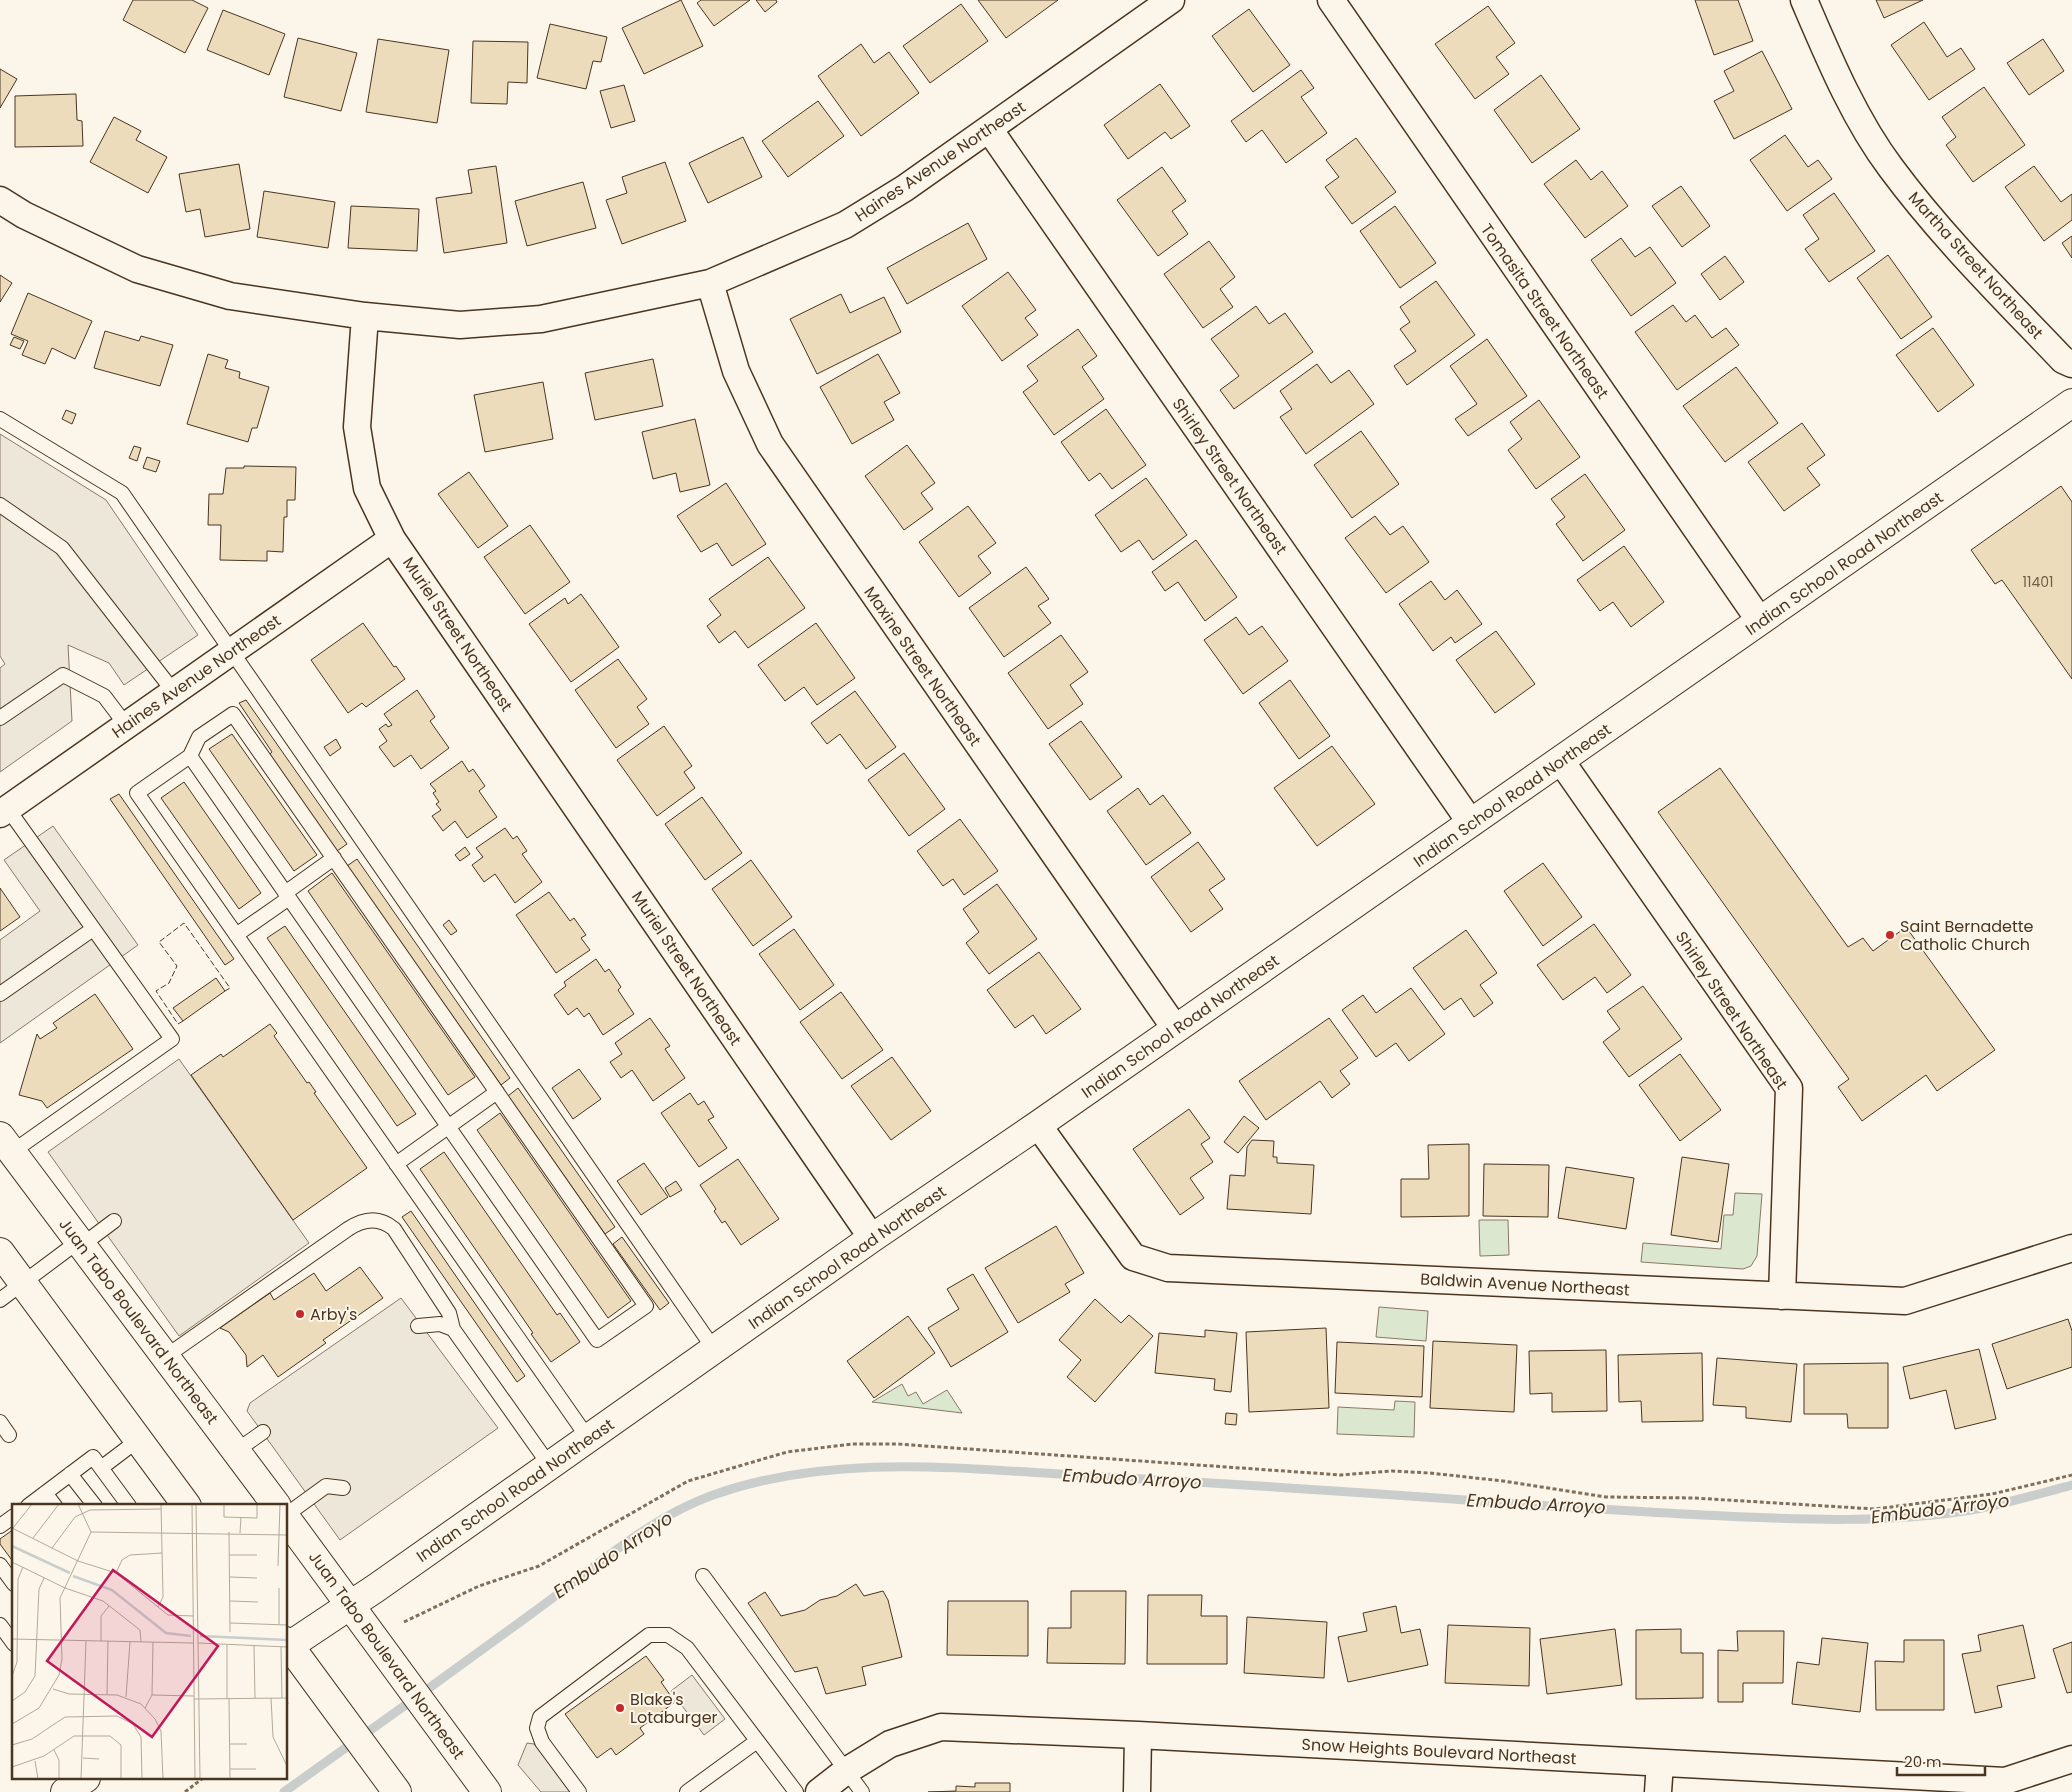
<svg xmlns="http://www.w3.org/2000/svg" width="2072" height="1792" font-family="Poppins,sans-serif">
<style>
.green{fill:#dce7d0;stroke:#887966}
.parking{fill:#ede7d9;stroke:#887966}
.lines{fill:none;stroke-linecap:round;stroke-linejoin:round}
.stream{stroke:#c9cecd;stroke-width:9}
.building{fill:#ecdcbc;stroke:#4a3520}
.lane-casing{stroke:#4a3520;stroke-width:16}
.street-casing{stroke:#4a3520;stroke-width:29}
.secondary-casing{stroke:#4a3520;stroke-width:30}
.path{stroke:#7f6f5c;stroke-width:3;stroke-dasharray:4 2.5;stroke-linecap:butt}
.lane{stroke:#fbf6e9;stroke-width:14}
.street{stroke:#fbf6e9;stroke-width:26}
.secondary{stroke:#fbf6e9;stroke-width:28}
.fence{stroke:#4a3520;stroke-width:1;stroke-dasharray:6 2.5;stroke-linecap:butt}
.poi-dot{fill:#c62828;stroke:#fbf6e9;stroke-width:2}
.labels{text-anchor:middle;stroke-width:4;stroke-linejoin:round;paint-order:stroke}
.number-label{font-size:14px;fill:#725f47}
.street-label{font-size:16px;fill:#4a3520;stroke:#fbf6e9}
.poi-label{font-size:16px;fill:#4a3520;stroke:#fbf6e9;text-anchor:start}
.water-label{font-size:18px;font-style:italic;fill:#4a3520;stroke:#fbf6e9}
.inset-river{fill:none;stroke:#c9cecd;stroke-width:2.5}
.inset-road{fill:none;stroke:#b4a999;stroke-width:1}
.view{fill:#c2185b;fill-opacity:0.15;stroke:#c2185b;stroke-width:2.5}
.inset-edge{fill:none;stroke:#4a3520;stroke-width:2.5}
</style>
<rect width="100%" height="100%" fill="#fbf6e9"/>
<!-- green -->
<path class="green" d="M1735,1193L1762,1194L1757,1256L1751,1266L1743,1269L1641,1262L1643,1243L1721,1249L1724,1215H1733Z
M1479,1220H1508L1509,1255L1480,1256Z
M1379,1307L1428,1311L1426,1341L1376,1337Z
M902,1384L908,1396L916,1392L923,1404L947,1390L962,1413L872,1402Z
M1395,1401L1415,1402L1414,1437L1337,1434L1338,1407L1394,1410Z"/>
<!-- parking -->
<path class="parking" d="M0,434L106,500L198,635L124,685L109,663L68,645L72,721L0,772V668L5,664L0,656Z
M53,826L138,945L0,1043V940L40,911L4,860Z
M179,1059L309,1243L179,1336L48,1152Z
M401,1298L498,1428L340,1540L247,1411L250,1403Z
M692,1675L725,1719L704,1735L671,1691Z
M527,1743L534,1744L572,1792H541L518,1765Z"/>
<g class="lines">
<!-- stream -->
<path class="stream" d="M284,1792C367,1733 449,1674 531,1614C590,1572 644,1520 713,1495C835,1452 963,1469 1089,1476C1238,1484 1386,1494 1535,1505C1598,1509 1661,1513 1724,1516C1806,1520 1889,1523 1971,1510C2005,1504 2038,1494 2072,1485"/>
</g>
<!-- building -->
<path class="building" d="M133,0H192L208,8L185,53L123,20Z
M681,0L703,46L644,74L622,28Z
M701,0H750L714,26L697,3Z
M756,0H776L777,2L765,12Z
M978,0H1058L1006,38Z
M1695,0H1738L1753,41L1714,55Z
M1876,0H1923L1884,18Z
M961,4L988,41L930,83L903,46Z
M1488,6L1515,43L1496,57L1509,74L1475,99L1435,44Z
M1249,9L1290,65L1253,92L1212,36Z
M223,10L285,34L269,75L207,50Z
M1924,22L1947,57L1961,48L1975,69L1929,100L1891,45Z
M550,24L607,37L601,62L593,61L586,89L537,78Z
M298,38L357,53L341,111L284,97Z
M378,39L449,50L437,123L366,112Z
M2043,39L2064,71L2029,95L2007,63Z
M473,41L528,42L527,83L508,82L507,104L471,103Z
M861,44L874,63L889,52L919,93L861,136L818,76Z
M1762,51L1792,109L1734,139L1714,101L1734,91L1724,71Z
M0,69L17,79L0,108Z
M1301,70L1314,88L1301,97L1327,133L1286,163L1262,130L1246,142L1231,121Z
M1541,75L1580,129L1532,163L1494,110Z
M1160,84L1190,126L1171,139L1165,132L1128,159L1104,125Z
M624,85L635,121L611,128L600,91Z
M1984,87L2025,145L1973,182L1946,145L1956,137L1942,117Z
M76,94L77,120L82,121L83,146L15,147V96Z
M818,101L844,136L788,177L762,141Z
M114,117L141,131L136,140L167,157L148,193L90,162Z
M1785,135L1808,167L1818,160L1832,179L1787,211L1750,160Z
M743,137L762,177L708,203L689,163Z
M1356,138L1396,192L1352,224L1325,187L1339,177L1326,160Z
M1576,160L1591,180L1602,171L1628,206L1585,238L1544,184Z
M665,162L686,221L622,244L606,200L627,193L622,177Z
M239,164L250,229L205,237L200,209L186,212L179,174Z
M496,166L507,243L444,253L436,198L472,193L468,170Z
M2034,166L2061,202L2072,194V220L2044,241L2005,187Z
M1162,167L1186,201L1172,211L1188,234L1158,256L1117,200Z
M583,182L596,228L527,246L515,201Z
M1681,186L1710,226L1682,247L1652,206Z
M264,191L335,202L328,248L257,237Z
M1834,193L1875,251L1829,282L1805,249L1819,239L1803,215Z
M351,206L419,209L417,251L348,248Z
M1395,206L1436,263L1400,288L1360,231Z
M968,223L987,259L907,304L887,268Z
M2072,236V258L2062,243Z
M1621,238L1635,257L1650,247L1676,283L1631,316L1591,260Z
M1209,241L1235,277L1220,289L1233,307L1203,328L1164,274Z
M1888,255L1932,317L1901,339L1857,278Z
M1725,256L1744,282L1720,300L1701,274Z
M1008,272L1036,310L1025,318L1038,335L1002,361L962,306Z
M0,275L12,283L0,302Z
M1436,281L1475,335L1407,385L1394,366L1416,351L1400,329L1410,322L1400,307Z
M28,293L92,321L75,359L52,348L45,364L22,355L28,341L11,334Z
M841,294L850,313L884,297L901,332L817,374L790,319Z
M1673,305L1686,322L1695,315L1712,338L1726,328L1739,345L1677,390L1635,332Z
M1256,306L1269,324L1285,313L1313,352L1234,409L1220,390L1239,376L1211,339Z
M1933,328L1974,385L1938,412L1896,355Z
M1078,329L1097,356L1082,367L1104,399L1054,435L1023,392L1038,381L1027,366Z
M105,331L139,341L141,336L173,345L160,386L94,368Z
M14,337L24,341L20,349L10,345Z
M1487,339L1527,396L1468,436L1455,419L1477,404L1450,366Z
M208,354L228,360L225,368L240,372L239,378L269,387L257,428H252L248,442L187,424Z
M878,354L900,393L884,402L894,420L852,444L820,387Z
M653,359L663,406L595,420L585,373Z
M1317,364L1331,383L1349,370L1374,404L1306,454L1280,417L1292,409L1280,391Z
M1736,367L1778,423L1725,462L1683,406Z
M543,382L553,439L485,452L474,395Z
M1539,400L1580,457L1536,489L1508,450L1522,439L1510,422Z
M1106,409L1146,465L1112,489L1100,473L1089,481L1061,442Z
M66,410L76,414L72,424L62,419Z
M695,419L710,485L680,492L676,473L653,479L642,432Z
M1802,423L1825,455L1807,468L1820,485L1784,511L1748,462Z
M1361,431L1399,484L1352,518L1314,465Z
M907,445L935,483L921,493L933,509L904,530L865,476Z
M134,446L141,448L137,461L129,458Z
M147,457L160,461L156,472L143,468Z
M244,466L296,467L295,500H287V517H284L283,552L267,551V561L220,560L221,525H208L209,494H223L226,468H244Z
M469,472L508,526L478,548L438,494Z
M1585,474L1625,530L1583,561L1556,524L1565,517L1551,499Z
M1146,478L1187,535L1153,560L1139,540L1121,552L1095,515Z
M726,483L766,544L732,566L717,543L701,552L677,516Z
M2061,486L2072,502V679L2002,580L1995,584L1971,550Z
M968,506L996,543L978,556L991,573L959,597L919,542Z
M1375,516L1390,535L1403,526L1429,562L1386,593L1345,538Z
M530,525L570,582L525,614L484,557Z
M1196,540L1237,597L1205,621L1178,582L1165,591L1152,572Z
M1624,546L1664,602L1631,627L1613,602L1600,611L1577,580Z
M768,557L805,608L748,648L735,631L719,643L707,626L721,615L709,599Z
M1026,567L1049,599L1038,606L1051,623L1004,657L969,608Z
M1431,581L1445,600L1457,590L1482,624L1455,643L1451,637L1433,651L1399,604Z
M581,594L619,647L571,682L529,624L565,598L568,604Z
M1236,617L1249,635L1262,626L1288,661L1243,694L1204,640Z
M363,623L394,667L396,666L405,679L366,707L362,703L348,713L311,660Z
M816,623L855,678L817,705L804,687L785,701L758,665Z
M1496,631L1535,684L1495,713L1456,660Z
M1061,635L1088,672L1070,685L1083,704L1048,729L1008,673Z
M618,659L647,699L637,707L649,724L616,748L575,690Z
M1290,680L1330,736L1299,759L1259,703Z
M417,690L435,717L430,721L449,748L421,769L411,755L394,767L379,747L387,741L379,729L386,724L388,727L392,725L384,714Z
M855,691L896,747L866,769L840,734L827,744L811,723Z
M246,700L347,844L337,851L269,755L272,752L239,703Z
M1081,721L1122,777L1090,800L1049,744Z
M664,726L692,766L684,772L695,788L657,816L617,760Z
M232,734L317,855L294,871L209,749Z
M336,739L341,748L330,756L324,747Z
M1332,746L1375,804L1317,846L1274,788Z
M904,753L945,809L909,836L868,780Z
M462,761L469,772L473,769L485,786L479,791L497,817L467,838L455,821L443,831L432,816L441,810L436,804L439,802L433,793L436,791L430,784Z
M1720,768L1848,947L1863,938L1873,951L1906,927L1995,1050L1937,1091L1926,1075L1862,1121L1838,1087L1849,1079L1658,812Z
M184,782L261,893L239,909L161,798Z
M1138,788L1150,805L1163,795L1191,833L1146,865L1107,811Z
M119,794L234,959L225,965L110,799Z
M702,797L742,853L705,880L665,824Z
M960,819L998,871L964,895L953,879L943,886L917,851Z
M505,828L513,839L517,836L527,851L522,854L542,882L515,903L495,874L484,882L472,865L483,857L476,848Z
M1198,842L1225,879L1209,890L1223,909L1191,932L1151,877Z
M465,847L470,854L460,861L455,855Z
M357,859L510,1078L501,1085L347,866Z
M751,860L792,917L753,946L712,889Z
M1543,863L1582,917L1543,946L1504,891Z
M332,873L475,1077L448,1095L308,891Z
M997,884L1037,939L989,974L966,943L979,932L963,909Z
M0,888L20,917L0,931Z
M549,892L570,921L574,918L586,935L581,938L590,950L556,973L516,915Z
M449,920L457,931L451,935L443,925Z
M1594,924L1631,975L1607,993L1595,977L1563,1000L1537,965Z
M285,926L416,1114L397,1126L267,938Z
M794,929L834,985L800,1010L759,954Z
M1466,930L1497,973L1480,985L1493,1003L1474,1017L1461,998L1444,1010L1413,968Z
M1039,952L1081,1009L1046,1034L1033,1015L1015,1028L987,990Z
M596,959L605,972L609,969L621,987L618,990L634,1014L603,1035L589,1013L584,1017L577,1008L568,1015L554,995L566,986L564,982Z
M216,978L225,991L183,1021L173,1008Z
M1643,986L1682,1039L1629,1077L1603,1042L1620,1029L1607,1011Z
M1411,988L1445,1034L1409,1061L1396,1043L1376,1057L1342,1010L1363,995L1376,1013Z
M841,992L883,1050L842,1079L800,1022Z
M95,994L133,1049L47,1108L42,1101L19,1095L37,1034L40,1039L57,1028L53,1023Z
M650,1018L670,1046L665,1049L685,1078L653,1101L632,1070L621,1078L610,1062L622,1054L615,1043Z
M1329,1018L1358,1058L1340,1071L1350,1084L1332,1098L1320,1081L1266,1120L1239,1081Z
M270,1024L277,1033L274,1036L307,1083L309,1082L316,1092L314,1093L367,1168L293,1220L191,1075L221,1054L223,1057Z
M1680,1054L1721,1110L1680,1141L1639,1085Z
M892,1057L931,1111L891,1140L851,1086Z
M579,1069L601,1099L573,1119L552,1088Z
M518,1088L615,1227L605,1234L508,1096Z
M690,1093L698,1105L704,1101L714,1117L708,1120L727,1148L699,1167L661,1113Z
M1189,1109L1210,1138L1201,1144L1213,1162L1190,1178L1204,1198L1180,1215L1133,1149Z
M500,1113L631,1301L608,1318L477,1130Z
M1244,1116L1259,1128L1238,1153L1224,1142Z
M1252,1140L1274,1141L1273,1157H1277V1163L1314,1165L1311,1214L1227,1209L1230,1175L1245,1176L1247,1147Z
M1469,1144V1216L1401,1217V1179H1429L1428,1145Z
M444,1152L557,1315L560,1313L580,1342L551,1362L531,1334L533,1333L420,1169Z
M1682,1157L1729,1164L1718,1242L1671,1235Z
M738,1159L779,1219L741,1245L725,1221L722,1223L714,1211L716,1209L700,1185Z
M644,1163L668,1197L641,1215L617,1181Z
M1484,1164L1549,1165L1548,1217L1483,1216Z
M1566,1167L1634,1178L1626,1229L1558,1218Z
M676,1181L682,1190L670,1197L665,1188Z
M411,1211L525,1376L517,1382L402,1217Z
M1056,1226L1084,1273L1065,1284L1070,1292L1018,1323L985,1268Z
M622,1237L669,1303L660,1310L613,1244Z
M360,1267L383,1298L323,1340L326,1343L278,1377L263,1355L247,1367L246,1355L229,1332L220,1328L270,1293L274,1300L314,1273L326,1291Z
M973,1274L1008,1332L951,1367L928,1328L959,1309L947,1289Z
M1095,1299L1121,1323L1129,1315L1153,1336L1095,1402L1067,1377L1081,1360L1059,1340Z
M908,1316L935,1353L874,1398L847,1361Z
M2068,1319L2072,1331V1367L2007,1389L1992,1344Z
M1326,1328L1329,1408L1249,1412L1246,1332Z
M1205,1330L1237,1333L1231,1392L1214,1390L1215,1379L1155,1373L1159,1333L1205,1337Z
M1433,1341L1517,1345L1514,1412L1430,1408Z
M1337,1342L1424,1346L1422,1397L1335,1393Z
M1979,1349L1996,1419L1955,1429L1946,1390L1910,1399L1903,1367Z
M1606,1350L1607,1411L1552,1412V1393L1530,1394L1529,1351Z
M1702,1353L1703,1421L1642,1422L1641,1401L1619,1402L1618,1355Z
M1717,1358L1797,1364L1791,1422L1746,1418V1407L1713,1405Z
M1888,1363V1428H1848L1847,1414H1804V1364Z
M1226,1413L1237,1414L1236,1425L1225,1424Z
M14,1529V1563L0,1544V1539Z
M856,1584L864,1596L883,1591L888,1600L902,1657L862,1667L866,1685L826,1694L817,1667L795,1672L748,1603L765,1592L781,1616L805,1610L820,1600L837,1596Z
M1071,1591H1126L1125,1664L1047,1663L1048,1628H1071Z
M1148,1595H1202L1201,1616H1227V1664H1147Z
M948,1601H1028V1656L947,1655Z
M1396,1606L1401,1633L1420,1629L1428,1665L1348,1682L1338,1637L1367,1631L1363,1613Z
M1247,1617L1327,1622L1324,1678L1244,1673Z
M1448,1625L1530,1628L1529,1686L1445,1683Z
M2023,1625L2035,1678L1997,1686L2002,1707L1975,1713L1962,1654L1981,1651L1978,1635Z
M1615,1629L1622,1685L1547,1694L1540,1639Z
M1681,1629V1653H1703V1698L1636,1699V1630Z
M1737,1631H1784L1783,1683H1743V1702H1718V1650L1738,1651Z
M1822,1638L1868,1643L1860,1712L1792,1704L1797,1662L1819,1665Z
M1904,1640H1944V1710H1876L1875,1661L1904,1662Z
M2072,1642V1692L2067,1693L2053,1649Z
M646,1656L664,1680L661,1682L675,1702L640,1728L644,1734L616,1755L611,1748L597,1758L565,1714Z
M975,1783H1010V1792H928L956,1791V1786L975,1787Z"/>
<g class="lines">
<defs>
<path id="lane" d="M0,419L122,493L714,1349
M0,505L62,548L174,692
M0,718L63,675L104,696L126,725
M190,756L597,1340L646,1306L233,714L199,737L190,756L137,793L588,1438
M8,809L172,1039L12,1152
M285,893L334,858
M236,935L289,898
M0,994L93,929
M396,1164L497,1092
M82,1245L114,1221
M0,1300L79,1241
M418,1326L440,1324L453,1329
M165,1357L348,1229C363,1219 379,1216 394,1229L449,1313L453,1329L550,1466
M0,1422L9,1435
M236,1451L263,1432
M101,1468L138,1440
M70,1474L95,1506
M45,1493L55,1506
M28,1506L93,1457L129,1506
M286,1515L326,1486L343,1488
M0,1526L14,1516
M0,1565L14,1584
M703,1576L862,1792
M0,1625L14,1644
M579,1792L542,1742L537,1728L540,1717L649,1635H668L687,1648L796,1792
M687,1792L757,1741"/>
<path id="street" d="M1331,0L1760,621
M1804,0C1828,56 1854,119 1891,168C1942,237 2004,298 2063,360L2072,364
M989,129L1471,823
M0,200L24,215L137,269L230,296L365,316L460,325L541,319L710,283L845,225L905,188L1171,0
M710,283L736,371L770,444L1175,1028
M365,316L357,427L367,488L392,539L872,1238
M1561,761L1789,1088L1782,1296
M0,814L392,539
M1038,1125L1133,1257L1168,1268L1905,1301L2072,1248
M819,1792L846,1771L890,1744L941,1727L1138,1735L2005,1781L2072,1759
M1137,1792L1138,1735
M1658,1792L1660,1763"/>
<path id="secondary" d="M0,1136L277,1506
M0,1252L187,1506
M286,1518L487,1792
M286,1641L397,1792
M286,1648L376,1588L872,1238L1038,1125L2072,403
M65,1792L86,1778"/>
</defs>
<!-- lane casing -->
<use href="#lane" class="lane-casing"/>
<!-- street casing -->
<use href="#street" class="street-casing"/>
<!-- secondary casing -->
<use href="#secondary" class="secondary-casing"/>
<!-- path -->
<path class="path" d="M404,1622L479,1586L539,1566L688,1481L787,1452L852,1444H897L1341,1475L1392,1471L1430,1473L1503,1481L1606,1497L1694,1498L1875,1509L1992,1494L2072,1475
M286,1703L288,1702
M185,1792L203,1778"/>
<!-- lane -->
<use href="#lane" class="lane"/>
<!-- street -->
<use href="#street" class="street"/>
<!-- secondary -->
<use href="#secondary" class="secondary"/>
<!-- fence -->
<path class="fence" d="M183,1021L178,1024L156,991L169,983L177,966L159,942L184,923L230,988L225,991"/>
</g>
<!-- markers -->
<g class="poi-dot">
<circle cx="1890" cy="935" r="5"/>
<circle cx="300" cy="1314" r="5"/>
<circle cx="620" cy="1708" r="5"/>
</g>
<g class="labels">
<!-- number labels -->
<g class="number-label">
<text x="2038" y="587">11401</text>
</g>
<!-- street labels -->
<g class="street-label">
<text transform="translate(940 161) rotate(-34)" y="6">Haines Avenue Northeast</text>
<text transform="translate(1976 265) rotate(48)" y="6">Martha Street Northeast</text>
<text transform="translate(1545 311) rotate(55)" y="6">Tomasita Street Northeast</text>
<text transform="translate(1230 476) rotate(55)" y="6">Shirley Street Northeast</text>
<text transform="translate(1844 563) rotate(-35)" y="6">Indian School Road Northeast</text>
<text transform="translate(458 634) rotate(56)" y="6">Muriel Street Northeast</text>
<text transform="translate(923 666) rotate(55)" y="6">Maxine Street Northeast</text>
<text transform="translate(196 676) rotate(-35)" y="6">Haines Avenue Northeast</text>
<text transform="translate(1512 795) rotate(-35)" y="6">Indian School Road Northeast</text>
<text transform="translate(687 968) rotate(56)" y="6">Muriel Street Northeast</text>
<text transform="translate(1732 1010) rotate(56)" y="6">Shirley Street Northeast</text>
<text transform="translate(1180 1026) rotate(-35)" y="6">Indian School Road Northeast</text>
<text transform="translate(847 1257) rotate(-35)" y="6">Indian School Road Northeast</text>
<text transform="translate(1525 1284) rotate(3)" y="6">Baldwin Avenue Northeast</text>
<text transform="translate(139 1321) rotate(53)" y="6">Juan Tabo Boulevard Northeast</text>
<text transform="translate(515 1490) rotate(-35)" y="6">Indian School Road Northeast</text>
<text transform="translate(387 1655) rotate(54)" y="6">Juan Tabo Boulevard Northeast</text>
<text transform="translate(1439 1751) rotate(3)" y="6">Snow Heights Boulevard Northeast</text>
</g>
<!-- poi labels -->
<g class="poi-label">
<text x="1900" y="932">Saint Bernadette<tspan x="1900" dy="18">Catholic Church</tspan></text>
<text x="310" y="1320">Arby's</text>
<text x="630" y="1705">Blake's<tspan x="630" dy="18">Lotaburger</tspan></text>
</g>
<!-- water labels -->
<g class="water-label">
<text transform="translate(1132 1479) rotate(3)" y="6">Embudo Arroyo</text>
<text transform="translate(1536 1504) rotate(3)" y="6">Embudo Arroyo</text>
<text transform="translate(1940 1509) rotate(-7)" y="6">Embudo Arroyo</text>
<text transform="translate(613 1555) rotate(-34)" y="6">Embudo Arroyo</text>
</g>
</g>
<!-- overview -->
<g transform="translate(12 1504)">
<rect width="275" height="275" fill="#fbf6e9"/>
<path class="inset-river" d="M0,42L58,69M61,72L100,86L154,129L179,132M188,132L275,136"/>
<path class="inset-road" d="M66,0L79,28M180,0L183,275M184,0L188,275M212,0V13L245,14V0M0,24L66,57L104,69L156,111L181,112M1,24L20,0M79,28L275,31M217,28L218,128M228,29L229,13M21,34L47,0M40,44L63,13L78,6L149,5M217,51H245M0,58L53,84L91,97L128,126L129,138M266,62L268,0M104,69L110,56L118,51L150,49M218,73L245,74M267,84V120M218,97L246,98M146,103L151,93L149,0M218,119L275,121M0,135L181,139M89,137V112L97,102M186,139L275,143M215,141V195M242,142L243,194M269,143L270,194M0,172L5,158L6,75L11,63M41,185L57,190L105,191L129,200L143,215L149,227L151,275M95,190L96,137M140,191L182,192M114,193L118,138M217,194L218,275M259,194L261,233L275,262M182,195L275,194M0,197L13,188L23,172L27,85L32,74M133,204L140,191L141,138M0,220L27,204L47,171L50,155L48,94L79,28M217,240H235M0,241L20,235L53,213L105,212L121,220L129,233L130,275M42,246L47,256V275M71,254L87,255M23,257L26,275M0,263L32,252L62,232H98L109,241V275M218,265H244M69,275L74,137"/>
<path class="view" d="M101,66L206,142L140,233L35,157Z"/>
<rect width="275" height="275" class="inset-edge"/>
</g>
<!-- scale -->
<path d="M1897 1767v8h88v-8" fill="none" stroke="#4a3520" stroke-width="2.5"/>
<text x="1904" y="1767" font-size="15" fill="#4a3520" stroke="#fbf6e9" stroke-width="4" paint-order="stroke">20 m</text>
</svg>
